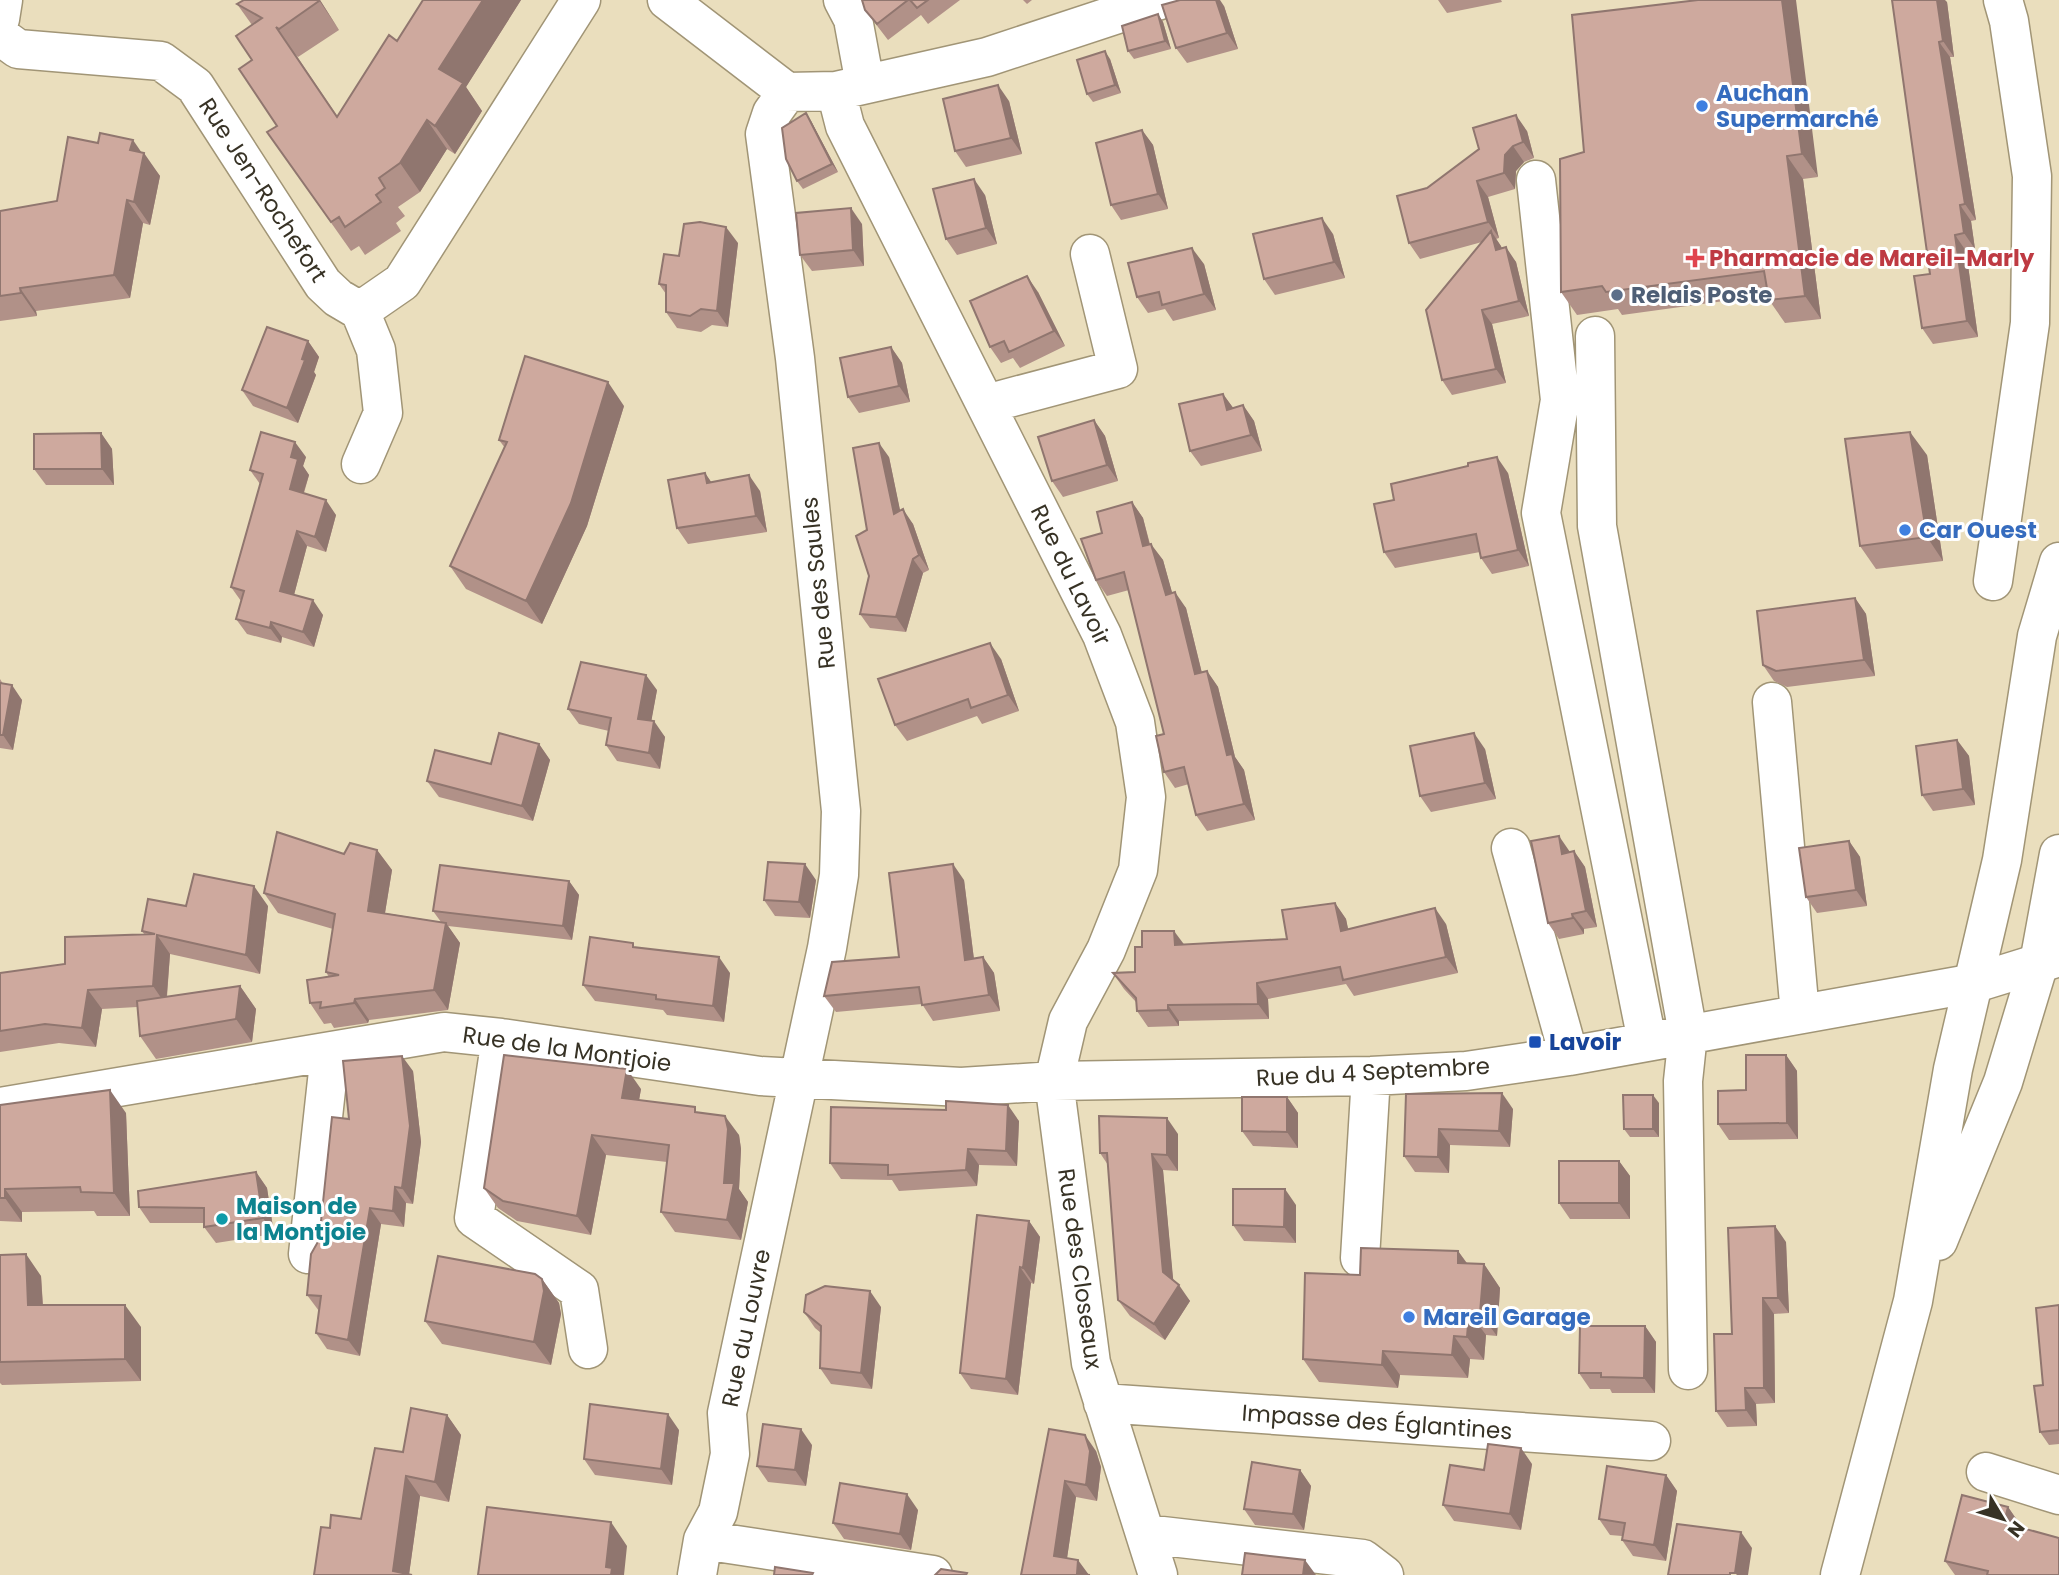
<svg xmlns="http://www.w3.org/2000/svg" width="2059" height="1575" font-family="Poppins,sans-serif">
<style>
.lines{fill:none;stroke-linecap:round;stroke-linejoin:round}
.minor-casing{stroke:#a19576;stroke-width:41}
.major-casing{stroke:#a19576;stroke-width:41}
.minor{stroke:#fff;stroke-width:38}
.major{stroke:#fff;stroke-width:38}
.wall{fill:#b19188}
.shaded-wall{fill:#90766f}
.building{fill:#cea99e;stroke:#90766f;stroke-width:2}
.shop-dot{fill:#3f7fe0;stroke:#fff;stroke-width:2.5}
.health-dot{fill:#e0444e;stroke:#fff;stroke-width:2.5}
.service-dot{fill:#5c6f8a;stroke:#fff;stroke-width:2.5}
.transit-dot{fill:#1a4fb4;stroke:#fff;stroke-width:2.5}
.culture-dot{fill:#0f9aa8;stroke:#fff;stroke-width:2.5}
.labels{text-anchor:middle;stroke-width:6;stroke-linejoin:round;paint-order:stroke}
.shop-label{font-size:23px;font-weight:bold;fill:#366cbe;stroke:#fff;text-anchor:start}
.street-label{font-size:23px;fill:#373225;stroke:#fff}
.health-label{font-size:23px;font-weight:bold;fill:#be3a42;stroke:#fff;text-anchor:start}
.service-label{font-size:23px;font-weight:bold;fill:#4e5e75;stroke:#fff;text-anchor:start}
.transit-label{font-size:23px;font-weight:bold;fill:#164399;stroke:#fff;text-anchor:start}
.culture-label{font-size:23px;font-weight:bold;fill:#0d838f;stroke:#fff;text-anchor:start}
</style>
<rect width="100%" height="100%" fill="#eadebd"/>
<g class="lines">
<defs>
<path id="minor" d="M667,0L787,92L836,91L987,57L1160,0
M843,0L853,19L865,84
M0,19L3,0
M0,36L18,49L161,61L195,86L323,284L338,298L360,311L402,282L581,0
M836,91L845,126L1102,635L1135,722L1146,797L1138,870L1106,950L1068,1021L1054,1081L1091,1363L1158,1575
M1536,180L1560,400L1541,513L1647,1041
M360,311L376,350L383,413L361,464
M1595,336L1597,526L1688,1034L1683,1081L1688,1370
M986,404L1118,369L1090,254
M1993,581L2030,323L2032,176L2009,21L2003,0
M1772,702L1800,1014
M1511,848L1569,1056
M501,1038L474,1218L579,1290L588,1349
M0,1107L444,1032L501,1038L760,1076L961,1087L1054,1081L1371,1076L1466,1071L1569,1056L1975,983L2059,957
M308,1254L330,1053
M1360,1258L1371,1076
M1103,1403L1651,1441
M1986,1472L2059,1495
M1145,1534L1363,1559L1384,1575
M703,1540L933,1575
M697,1575L703,1540L718,1512L730,1454L727,1413L827,948L839,875L841,811L795,358L765,134L772,113L787,92"/>
<path id="major" d="M1938,1241L2003,1082L2039,963L2059,854
M1840,1575L1913,1301L1953,1069L2002,860L2037,636L2059,562"/>
</defs>
<!-- minor casing -->
<use href="#minor" class="minor-casing"/>
<!-- major casing -->
<use href="#major" class="major-casing"/>
<!-- minor -->
<use href="#minor" class="minor"/>
<!-- major -->
<use href="#major" class="major"/>
</g>
<!-- wall -->
<path class="wall" d="M244,0H320L339,30L298,57L296,55L338,117L397,41L423,0H521L466,87L482,111L455,154L447,149L420,192L398,207L405,216L396,223L401,231L365,255L359,246L351,251L267,132L277,126L252,60V25L237,4Z
M862,0H960L928,24L921,15L888,40L865,10Z
M1023,0H1032L1027,4Z
M1438,0H1501L1502,2L1447,13Z
M1698,0L1818,177L1803,179L1821,319L1785,323L1769,300L1768,295L1622,315L1618,309L1577,315L1561,292L1584,152Z
M1892,0L1947,2L1954,57H1950L1976,220L1971,221L1975,249L1966,251L1978,337L1933,344L1922,328L1930,274Z
M1224,6L1238,49L1187,63L1176,48Z
M1158,14L1163,22L1171,49L1134,59L1128,51Z
M1110,59L1121,93L1093,102L1087,94Z
M1009,101L1022,154L966,167L955,151Z
M811,121L838,172L803,189L797,181Z
M1142,130L1153,145L1168,209L1121,220L1111,205Z
M1527,131L1534,158L1524,162L1516,171L1515,189L1488,197L1499,238L1496,239L1502,248L1516,262L1529,316L1492,324L1506,383L1452,395L1442,380L1482,242L1420,259L1409,243L1427,188Z
M141,152L160,176L150,225L143,223L130,298L36,311L37,316L0,321V211L57,201Z
M985,195L997,244L957,255L946,239Z
M862,224L864,266L812,271L800,255Z
M1333,234L1345,278L1275,295L1264,279Z
M738,243L728,327L712,325L701,332L677,328L666,312V294L659,284L679,256Z
M1204,264L1216,310L1173,321L1165,309L1148,313L1137,297Z
M1038,292L1065,346L1020,368L1013,358L1001,363L990,347Z
M308,341L319,357L314,372L316,375L298,423L253,406L242,390Z
M891,347L902,363L910,402L859,413L848,397Z
M1223,394L1233,408L1243,405L1254,421L1262,451L1201,466L1190,451Z
M624,406L587,526L542,624L466,589L450,566L505,448L499,440Z
M1094,420L1105,436L1118,481L1063,497L1052,481Z
M101,433L112,449L114,485H46L34,469Z
M1927,455L1943,561L1876,569L1860,546Z
M306,457L303,466L309,475L304,493L336,515L326,552L307,546L294,595L323,615L314,647L282,637L281,643L247,634L236,619L241,601L231,587L260,484L250,470Z
M889,457L900,511L913,524L929,570L923,573L906,632L870,628L860,614L869,576L867,530Z
M705,473L711,482L760,491L767,532L688,544L677,528Z
M1508,473L1529,566L1492,574L1481,558L1480,552L1395,568L1384,552L1394,500Z
M1132,502L1143,518L1150,544L1163,560L1172,593L1186,608L1202,673L1207,671L1218,687L1235,757L1244,770L1255,820L1207,831L1196,815L1189,784L1175,788L1164,772V734L1129,590L1107,596L1096,580L1102,533Z
M1855,598L1866,614L1875,676L1787,687L1774,681L1763,665Z
M1001,659L1019,711L982,724L977,716L907,741L895,725Z
M0,679L3,684L22,700L13,750L0,748Z
M657,690L651,721L665,737L660,769L617,761L606,745L609,731L579,724L568,709Z
M1957,740L1969,756L1975,805L1933,811L1922,795Z
M539,744L550,760L533,821L439,797L427,781L491,764Z
M1485,749L1496,799L1431,812L1420,796Z
M1849,841L1860,857L1867,906L1817,913L1806,897Z
M377,850L392,870L385,913L441,922L433,911L569,881L579,895L572,940L448,926L460,943L448,1010L369,1020L368,1023L334,1028L331,1023L324,1024L310,1003L329,977L326,972L333,929L278,913L264,893L344,854Z
M1574,851L1585,867L1597,927L1584,929V934L1559,939L1548,923L1570,852Z
M816,880L810,918L775,916L764,900Z
M964,880L974,959L983,957L994,973L1000,1011L933,1021L922,1004L836,1012L824,996L899,957Z
M1335,903L1346,919L1348,930L1446,924L1458,973L1354,996L1346,984L1268,999L1269,1019L1179,1021V1026L1148,1027L1137,1011L1136,1002L1124,989L1113,973L1135,972L1184,945L1287,939Z
M186,906H268L260,974L170,954L167,997L240,986L256,1009L252,1042L156,1059L140,1036L137,1007L102,1009L96,1047L59,1043L0,1052V973L65,964L144,934L142,931Z
M636,947L730,973L724,1022L667,1015L663,1010L595,1001L583,985Z
M1786,1055L1797,1071L1798,1139L1729,1140L1718,1124L1746,1090Z
M413,1071L421,1142L413,1204L406,1203L404,1227L381,1224L360,1356L327,1349L316,1333L319,1311L307,1295L349,1119Z
M641,1089L639,1100L699,1113L739,1135L741,1149L739,1189L748,1202L741,1240L675,1232L661,1212L667,1162L606,1155L591,1235L517,1221L498,1208L484,1188Z
M1406,1094L1513,1109L1510,1147L1450,1145L1449,1173L1415,1172L1404,1156Z
M1287,1097L1298,1113V1148L1253,1146L1242,1131Z
M1659,1103V1137H1630L1624,1129Z
M0,1105L126,1113L130,1216H97L94,1211L22,1212V1222L0,1221Z
M946,1110L1019,1121L1017,1166L979,1165L977,1186L899,1191L892,1180L841,1179L830,1163Z
M1178,1134V1171L1163,1170L1173,1281L1190,1301L1165,1340L1130,1316L1118,1300L1108,1165L1100,1153Z
M1619,1161L1630,1176V1219H1570L1559,1203Z
M256,1172L267,1188L274,1234L216,1243L204,1227V1223H150L139,1207Z
M1296,1205V1243L1244,1241L1233,1225Z
M1029,1221L1040,1237L1034,1284L1031,1283L1018,1395L971,1389L960,1373Z
M1786,1242L1789,1313L1774,1314L1775,1403L1756,1404L1757,1426L1727,1427L1716,1411L1732,1334Z
M1458,1251L1467,1263L1484,1264L1500,1288L1497,1336L1486,1335L1484,1360L1470,1359L1468,1378L1400,1375L1398,1388L1319,1382L1303,1359L1360,1275Z
M0,1255L41,1276L43,1305L141,1327V1381L2,1385L0,1383Z
M542,1279L559,1303L561,1314L551,1365L442,1344L425,1321Z
M2059,1305V1444L2049,1445L2040,1432L2043,1385Z
M881,1307L872,1389L831,1384L820,1368L821,1333L815,1328L804,1312Z
M1645,1326L1656,1342L1655,1393H1612L1610,1389H1590L1579,1373Z
M447,1415L461,1435L449,1502L420,1496L409,1574L412,1575H314L330,1528L361,1519L403,1452Z
M1049,1429L1096,1451L1101,1467L1097,1501L1076,1497L1067,1558L1089,1575H1021Z
M679,1430L672,1485L595,1475L584,1459Z
M812,1445L806,1486L768,1482L757,1466Z
M1532,1464L1521,1530L1454,1521L1443,1505Z
M1300,1470L1311,1486L1304,1530L1255,1525L1244,1509Z
M1666,1475L1677,1491L1666,1561L1633,1556L1622,1540V1536L1610,1535L1599,1519Z
M2008,1507L2019,1523L2018,1527L2059,1575H1955L1945,1561Z
M918,1510L911,1550L844,1539L833,1523Z"/>
<!-- shaded-wall -->
<path class="shaded-wall" d="M319,0H320L339,30Z
M483,0H521L466,87L482,111L455,154L435,126L439,69Z
M1216,0H1220L1224,6L1238,49L1227,33Z
M1782,0H1796L1818,177L1802,154Z
M1937,0H1945L1947,2L1954,57L1943,41Z
M1158,14L1163,22L1171,49L1165,41Z
M1939,42L1950,57L1976,220L1965,204Z
M1105,51L1110,59L1121,93L1115,85Z
M998,85L1009,101L1022,154L1011,138Z
M806,113L811,121L838,172L832,164Z
M1516,115L1527,131L1534,158L1523,142Z
M427,120L447,149L420,192L400,163Z
M1142,130L1153,145L1168,209L1158,194Z
M133,140L144,156V153L160,176L150,225L134,202L130,150Z
M1513,146L1524,162L1516,171L1515,189L1504,173L1505,155Z
M1787,156L1803,179L1821,319L1805,296Z
M974,179L985,195L997,244L986,228Z
M1477,181L1488,197L1499,238L1488,222Z
M127,200L143,223L130,298L114,275Z
M1960,205L1971,221L1975,249L1964,233Z
M851,208L862,224L864,266L853,250Z
M1322,218L1333,234L1345,278L1334,262Z
M726,227L738,243L728,327L717,311Z
M1491,231L1501,246L1506,264L1496,250Z
M1955,235L1966,251L1978,337L1967,321Z
M1506,247L1516,262L1529,316L1519,301Z
M1192,248L1204,264L1216,310L1204,294Z
M1027,276L1038,292L1065,346L1054,331Z
M20,288L36,311L37,316L21,293Z
M1482,310L1492,324L1506,383L1496,369Z
M308,341L319,357L314,372L316,375L298,423L287,408L302,359Z
M891,347L902,363L910,402L899,386Z
M608,382L624,406L587,526L542,624L526,601Z
M1223,394L1234,409L1227,410Z
M1243,405L1254,421L1262,451L1251,435Z
M1094,420L1105,436L1118,481L1107,465Z
M1910,432L1927,455L1943,561L1927,537Z
M101,433L112,449L114,485L102,469Z
M295,442L306,457L303,466L309,475L300,504L290,489L291,457Z
M879,443L889,457L904,529L894,514Z
M1497,457L1508,473L1529,566L1518,550Z
M705,473L716,489L707,483Z
M749,475L760,491L767,532L756,516Z
M326,500L336,515L326,552L315,537Z
M1132,502L1143,518L1154,562L1143,546Z
M903,509L913,524L929,570L919,555Z
M297,531L307,546L291,606L280,591Z
M1151,544L1163,560L1177,610L1166,595Z
M913,559L923,573L906,632L896,617Z
M1175,592L1186,608L1206,690L1195,674Z
M1855,598L1866,614L1875,676L1864,660Z
M313,600L323,615L314,647L303,632Z
M271,622L282,637L281,643L270,628Z
M990,643L1001,659L1019,711L1008,695Z
M1207,671L1218,687L1235,757L1244,770L1255,820L1244,804L1227,755Z
M646,675L657,690L649,734L638,719Z
M12,685L22,700L13,750L3,735Z
M654,721L665,737L660,769L649,753Z
M1474,733L1485,749L1496,799L1485,783Z
M1957,740L1969,756L1975,805L1963,789Z
M539,744L550,760L533,821L522,806Z
M1559,836L1570,852L1562,854Z
M1849,841L1860,857L1867,906L1856,890Z
M377,850L392,870L382,931L368,911Z
M1574,851L1585,867L1597,927L1586,911Z
M805,864L816,880L810,918L799,902Z
M953,864L964,880L976,976L965,960Z
M569,881L579,895L572,940L563,926Z
M254,886L268,906L260,974L246,955Z
M1335,903L1346,919L1352,947L1341,931Z
M1435,908L1446,924L1458,973L1446,957Z
M1572,914L1584,929V934L1573,918Z
M446,923L460,943L448,1010L434,990Z
M1174,931L1186,947L1175,945Z
M157,935L170,954L166,1005L153,986Z
M719,957L730,973L724,1022L713,1006Z
M983,957L994,973L1000,1011L989,995Z
M1257,983L1268,999L1269,1019L1258,1004Z
M240,986L256,1009L252,1042L236,1019Z
M88,990L102,1009L96,1047L82,1028Z
M355,999L369,1020L368,1023L354,1003Z
M1168,1005L1179,1021V1026L1168,1010Z
M1786,1055L1797,1071L1798,1139L1787,1123Z
M402,1056L413,1071L421,1142L413,1204L402,1188Z
M627,1069L641,1089L636,1117L622,1098Z
M110,1090L126,1113L130,1216L114,1193Z
M1502,1093L1513,1109L1510,1147L1499,1131Z
M1653,1095L1659,1103V1137L1653,1129Z
M1287,1097L1298,1113V1148L1287,1132Z
M1008,1105L1019,1121L1017,1166L1006,1151Z
M725,1116L739,1135L741,1149L739,1189L748,1202L741,1240L727,1220L724,1183Z
M1167,1118L1178,1134V1171L1167,1155Z
M1439,1129L1450,1145L1449,1173L1438,1157Z
M592,1135L606,1155L591,1235L577,1216Z
M968,1149L979,1165L977,1186L966,1170Z
M1152,1154L1163,1170L1174,1288L1163,1272Z
M1619,1161L1630,1176V1219L1619,1203Z
M256,1172L267,1188L274,1234L263,1218Z
M395,1187L406,1203L404,1227L393,1211Z
M5,1189L22,1212V1222L5,1198Z
M1285,1189L1296,1205V1243L1284,1227Z
M370,1208L381,1224L360,1356L348,1340Z
M1029,1221L1040,1237L1034,1284L1023,1268Z
M1775,1226L1786,1242L1789,1313L1778,1298Z
M1458,1251L1475,1275L1458,1263Z
M26,1254L41,1276L44,1328L28,1305Z
M1484,1264L1500,1288L1497,1336L1480,1313Z
M1020,1267L1031,1283L1018,1395L1006,1379Z
M542,1279L559,1303L561,1314L551,1365L534,1342Z
M1179,1285L1190,1301L1165,1340L1154,1324Z
M870,1291L881,1307L872,1389L861,1373Z
M1763,1298L1774,1314L1775,1403L1764,1388Z
M125,1305L141,1327V1381L125,1359Z
M1469,1312L1486,1335L1484,1360L1467,1337Z
M1645,1326L1656,1342L1655,1393L1644,1378Z
M1454,1336L1470,1359L1468,1378L1452,1355Z
M1383,1351L1400,1375L1398,1388L1382,1365Z
M1745,1388L1756,1404L1757,1426L1746,1410Z
M668,1414L679,1430L672,1485L661,1469Z
M447,1415L461,1435L449,1502L435,1482Z
M801,1429L812,1445L806,1486L795,1470Z
M1085,1435L1096,1451L1101,1467L1097,1501L1086,1485Z
M1521,1448L1532,1464L1521,1530L1510,1514Z
M1300,1470L1311,1486L1304,1530L1293,1514Z
M1666,1475L1677,1491L1666,1561L1654,1545Z
M406,1476L420,1496L409,1575L393,1571Z
M1065,1481L1076,1497L1065,1572L1054,1556Z
M907,1494L918,1510L911,1550L900,1534Z
M2008,1507L2019,1523L2015,1539L2004,1523Z
M611,1522L627,1546L624,1575H611L606,1567Z
M1741,1532L1752,1548L1748,1575H1737L1735,1573Z
M1078,1560L1089,1575L1077,1574Z
M1305,1560L1316,1575H1303Z"/>
<!-- building -->
<path class="building" d="M244,0H319V1L279,29L276,27L337,117L389,35L397,41L423,0H483L439,69L463,83L435,126L427,120L400,163L379,178L385,188L376,195L381,202L345,227L339,217L331,222L267,132L277,126L239,69L252,60L236,36L262,18L237,4Z
M862,0H908L877,24L865,10Z
M910,0H928L917,8Z
M1180,0H1216L1227,33L1176,48L1162,5Z
M1698,0H1782L1802,154L1787,156L1805,296L1769,300L1764,271L1606,292L1602,286L1561,292L1560,159L1584,152L1572,15Z
M1892,0H1937L1943,41L1939,42L1965,204L1960,205L1964,233L1955,235L1967,321L1922,328L1914,276L1930,274Z
M1158,14L1165,41L1128,51L1122,26Z
M1105,51L1115,85L1087,94L1077,60Z
M998,85L1011,138L955,151L943,99Z
M806,113L832,164L797,181L786,159L782,128Z
M1516,115L1523,142L1513,146L1505,155L1504,173L1477,181L1488,222L1409,243L1397,196L1427,188L1479,149L1473,128Z
M1142,130L1158,194L1111,205L1096,143Z
M100,133L133,140L130,150L144,153L134,202L127,200L114,275L20,288L21,293L0,296V211L57,201L68,137L98,143Z
M974,179L986,228L946,239L933,189Z
M851,208L853,250L800,255L796,213Z
M1322,218L1334,262L1264,279L1253,234Z
M700,222L726,227L717,311L701,309L690,316L666,312V285L659,284L664,254L679,256L684,224Z
M1491,231L1496,250L1506,247L1519,301L1482,310L1496,369L1442,380L1426,310Z
M1192,248L1204,294L1162,305L1159,292L1137,297L1128,263Z
M1027,276L1054,331L1009,352L1004,341L990,347L970,301Z
M267,327L308,341L302,359L305,360L287,408L242,390Z
M891,347L899,386L848,397L840,358Z
M525,356L608,382L571,503L526,601L450,566L507,442L499,440Z
M1223,394L1227,410L1243,405L1251,435L1190,451L1179,404Z
M1094,420L1107,465L1052,481L1038,437Z
M261,432L295,442L291,457L298,459L290,489L326,500L315,537L297,531L280,591L313,600L303,632L271,622L270,628L236,619L244,591L231,587L263,474L250,470Z
M1910,432L1927,537L1860,546L1845,439Z
M101,433L102,469H34V434Z
M879,443L894,514L903,509L919,555L913,559L896,617L860,614L869,576L856,536L867,530L853,448Z
M1497,457L1518,550L1481,558L1476,534L1384,552L1374,504L1394,500L1391,484L1468,466V463Z
M705,473L707,483L749,475L756,516L677,528L668,480Z
M1132,502L1143,546L1151,544L1166,595L1175,592L1195,674L1207,671L1227,755L1232,754L1244,804L1196,815L1184,767L1164,772L1156,736L1164,734L1124,572L1096,580L1081,539L1102,533L1097,512Z
M1855,598L1864,660L1776,671L1763,665L1757,611Z
M990,643L1008,695L971,708L968,699L895,725L878,679Z
M581,662L646,675L638,719L654,721L649,753L606,745L611,718L568,709Z
M0,683L12,685L3,735H0Z
M499,733L539,744L522,806L427,781L435,750L491,764Z
M1474,733L1485,783L1420,796L1410,746Z
M1957,740L1963,789L1922,795L1916,746Z
M277,832L344,854L350,843L377,850L368,911L446,923L434,990L355,999L354,1003L320,1008L321,1002L310,1003L307,980L339,975L326,972L335,914L264,893Z
M1559,836L1562,854L1574,851L1586,911L1572,914L1573,918L1548,923L1531,841Z
M1849,841L1856,890L1806,897L1799,848Z
M768,862L805,864L799,902L764,900Z
M953,864L965,960L983,957L989,995L922,1005L919,987L824,996L832,962L899,957L889,873Z
M440,865L569,881L563,926L433,911Z
M194,874L254,886L246,955L157,935L153,986L88,990L82,1028L45,1024L0,1031V973L65,964V937L155,934L142,931L148,899L186,906Z
M1335,903L1341,931L1435,908L1446,957L1343,980L1340,967L1257,983L1258,1004L1168,1005V1010L1137,1011L1136,998L1113,973L1135,972V947H1142V931H1174L1175,945L1287,939L1282,910Z
M590,937L633,943V947L719,957L713,1006L656,999V995L583,985Z
M240,986L236,1019L140,1036L137,1001Z
M504,1055L627,1069L622,1098L695,1107V1112L725,1116L728,1129L724,1183H734L727,1220L661,1212L669,1145L592,1135L577,1216L503,1201L484,1188Z
M1746,1055H1786L1787,1123L1718,1124V1091L1746,1090Z
M402,1056L410,1126L402,1188L395,1187L393,1211L370,1208L348,1340L316,1333L321,1296L307,1295L311,1254L319,1240L332,1117L349,1119L343,1061Z
M110,1090L114,1193L81,1192L80,1187L5,1189V1198H0V1105Z
M1502,1093L1499,1131L1439,1129L1438,1157L1404,1156L1406,1094Z
M1623,1095H1653V1129H1624Z
M1242,1097H1287V1132L1242,1131Z
M946,1101L1008,1105L1006,1151L968,1149L966,1170L888,1175V1165L830,1163L831,1107L946,1110Z
M1099,1116L1167,1118V1155L1152,1154L1163,1272L1179,1285L1154,1324L1118,1300L1107,1153H1100Z
M1559,1161H1619V1203H1559Z
M256,1172L263,1218L204,1227V1208L139,1207L138,1191Z
M1233,1189H1285L1284,1227L1233,1225Z
M977,1215L1029,1221L1023,1268L1020,1267L1006,1379L960,1373Z
M1775,1226L1778,1298H1763L1764,1388H1745L1746,1410L1716,1411L1714,1334H1732L1728,1228Z
M1361,1248L1458,1251V1263L1484,1264L1480,1313L1469,1312L1467,1337L1454,1336L1452,1355L1383,1351L1382,1365L1303,1359L1305,1273L1360,1275Z
M26,1254L28,1305H125V1359L0,1362V1255Z
M438,1256L535,1274L542,1279L544,1291L534,1342L425,1321Z
M825,1286L870,1291L861,1373L820,1368L821,1326L804,1312L806,1295Z
M2059,1305V1430L2040,1432L2034,1386L2043,1385L2036,1308Z
M1580,1326H1645L1644,1378L1601,1377V1373H1579Z
M590,1404L668,1414L661,1469L584,1459Z
M411,1408L447,1415L435,1482L406,1476L393,1571L412,1575H314L321,1527L330,1528L331,1515L361,1519L375,1448L403,1452Z
M763,1424L801,1429L795,1470L757,1466Z
M1049,1429L1085,1435L1090,1451L1086,1485L1065,1481L1054,1556L1078,1560L1077,1574L1090,1575H1021Z
M1488,1444L1521,1448L1510,1514L1443,1505L1450,1465L1484,1470Z
M1252,1462L1300,1470L1293,1514L1244,1509Z
M1607,1466L1666,1475L1654,1545L1622,1540L1625,1523L1599,1519Z
M840,1483L907,1494L900,1534L833,1523Z
M1962,1495L2008,1507L2004,1523L2059,1538V1575H1987L1988,1571L1945,1561Z
M487,1507L611,1522L606,1567L612,1568L611,1575H478Z
M1677,1524L1741,1532L1735,1573H1730V1575H1668Z
M1245,1553L1305,1560L1303,1575H1242Z
M775,1567L813,1573L812,1575H774Z
M941,1569L967,1573L966,1575H935Z"/>
<!-- markers -->
<g class="shop-dot">
<circle cx="1702" cy="106" r="7"/>
<circle cx="1905" cy="530" r="7"/>
<circle cx="1409" cy="1317" r="7"/>
</g>
<path class="health-dot" d="M1691.5 247.5h7v7h7v7h-7v7h-7v-7h-7v-7h7z"/>
<circle class="service-dot" cx="1617" cy="295" r="7"/>
<rect class="transit-dot" x="1528" y="1035" width="14" height="14" rx="3.5"/>
<circle class="culture-dot" cx="222" cy="1219" r="7"/>
<g class="labels">
<!-- shop labels -->
<g class="shop-label">
<text x="1716" y="101">Auchan<tspan x="1716" dy="26">Supermarché</tspan></text>
<text x="1919" y="538">Car Ouest</text>
<text x="1423" y="1325">Mareil Garage</text>
</g>
<!-- street labels -->
<g class="street-label">
<text transform="translate(263 190) rotate(57)" y="8">Rue Jen-Rochefort</text>
<text transform="translate(1071 575) rotate(64)" y="8">Rue du Lavoir</text>
<text transform="translate(818 583) rotate(-96)" y="8">Rue des Saules</text>
<text transform="translate(567 1049) rotate(8)" y="8">Rue de la Montjoie</text>
<text transform="translate(1373 1072) rotate(-3)" y="8">Rue du 4 Septembre</text>
<text transform="translate(1080 1269) rotate(82)" y="8">Rue des Closeaux</text>
<text transform="translate(746 1328) rotate(-78)" y="8">Rue du Louvre</text>
<text transform="translate(1377 1422) rotate(4)" y="8">Impasse des Églantines</text>
</g>
<!-- health labels -->
<g class="health-label">
<text x="1709" y="266">Pharmacie de Mareil-Marly</text>
</g>
<!-- service labels -->
<g class="service-label">
<text x="1631" y="303">Relais Poste</text>
</g>
<!-- transit labels -->
<g class="transit-label">
<text x="1549" y="1050">Lavoir</text>
</g>
<!-- culture labels -->
<g class="culture-label">
<text x="236" y="1214">Maison de<tspan x="236" dy="26">la Montjoie</tspan></text>
</g>
</g>
<!-- north arrow -->
<g transform="translate(2003 1519) rotate(128)" stroke="#ffffff" stroke-width="5" paint-order="stroke">
<path d="M0-5L12 26L0 18L-12 26Z" fill="#373225"/>
<text y="-10" font-size="19" font-weight="bold" text-anchor="middle" fill="#373225">N</text>
</g>
</svg>
